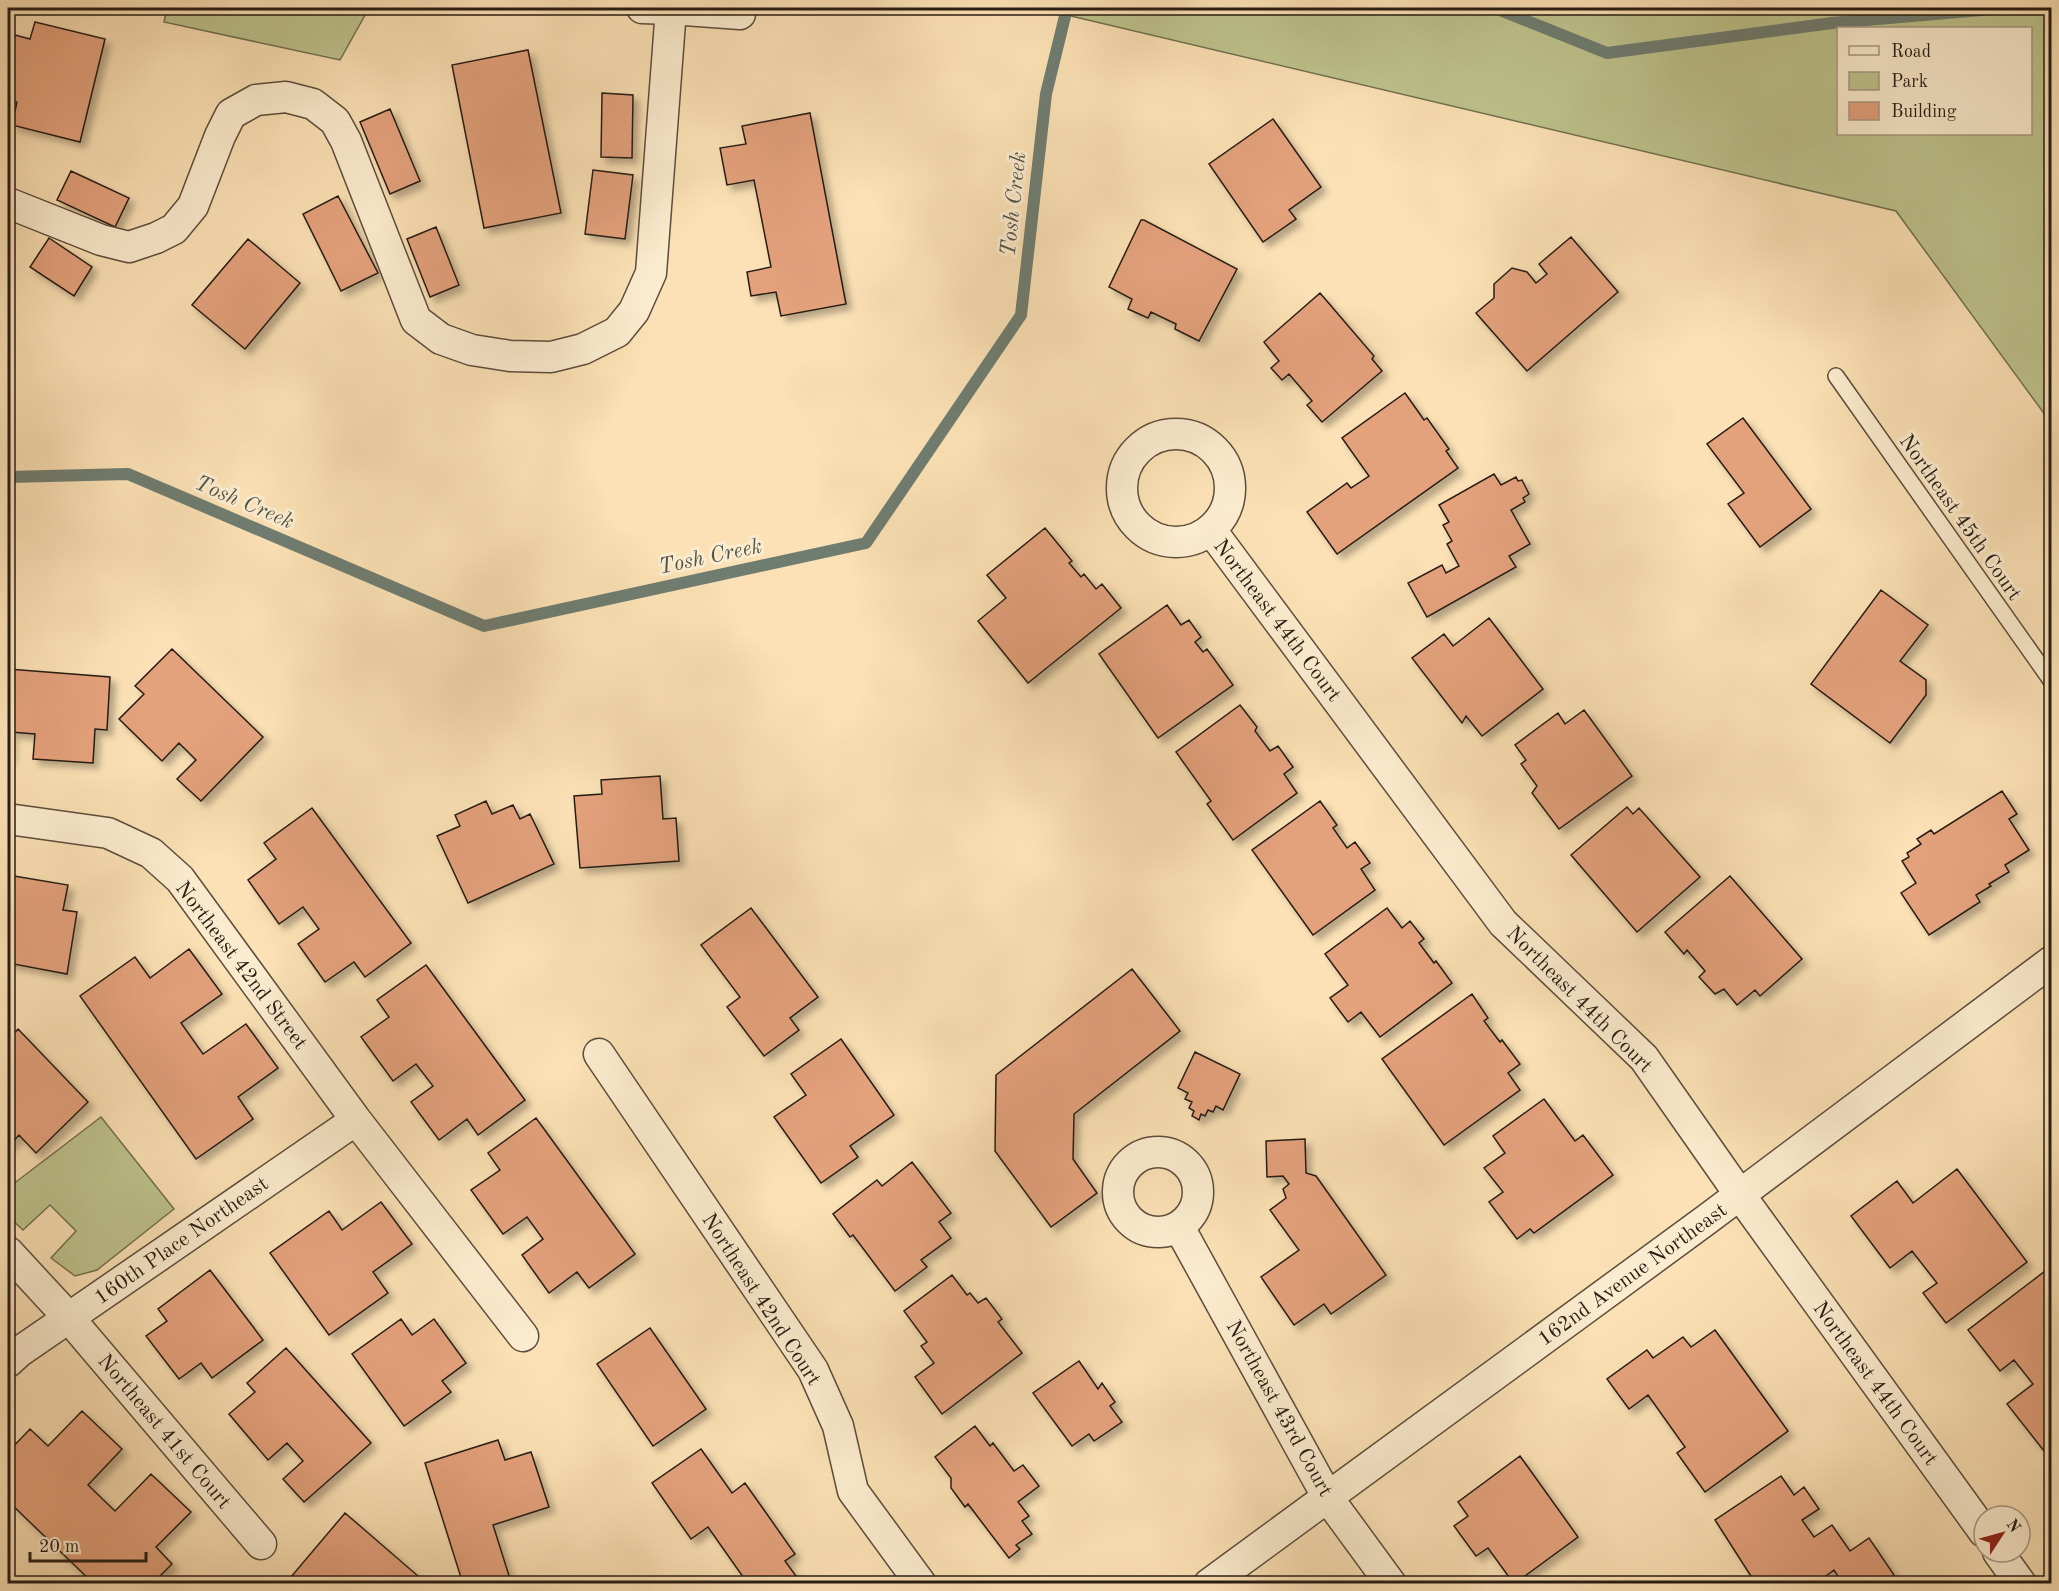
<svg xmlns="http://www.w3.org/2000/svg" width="2059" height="1591" font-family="'Old Standard TT',serif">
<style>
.green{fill:#bec38d;stroke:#727050;stroke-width:1.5;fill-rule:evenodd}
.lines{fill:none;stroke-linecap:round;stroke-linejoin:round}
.stream{stroke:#6f7d71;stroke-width:12}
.building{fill:#e3a17c;stroke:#271c13;stroke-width:1.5;filter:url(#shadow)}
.lane-casing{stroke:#5c4d3c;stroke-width:18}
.street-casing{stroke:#5c4d3c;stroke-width:33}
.lane{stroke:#fceccf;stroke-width:15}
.street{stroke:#fceccf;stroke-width:30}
.labels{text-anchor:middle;stroke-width:6;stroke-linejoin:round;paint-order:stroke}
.street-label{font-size:21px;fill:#271c13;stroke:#fceccf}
.water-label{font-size:22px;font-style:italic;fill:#51544a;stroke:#fceccf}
</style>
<defs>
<filter id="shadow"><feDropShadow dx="5.5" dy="5.5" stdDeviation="3" flood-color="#0004"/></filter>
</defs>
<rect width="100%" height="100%" fill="#fbe1b5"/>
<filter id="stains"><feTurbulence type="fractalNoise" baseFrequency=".00333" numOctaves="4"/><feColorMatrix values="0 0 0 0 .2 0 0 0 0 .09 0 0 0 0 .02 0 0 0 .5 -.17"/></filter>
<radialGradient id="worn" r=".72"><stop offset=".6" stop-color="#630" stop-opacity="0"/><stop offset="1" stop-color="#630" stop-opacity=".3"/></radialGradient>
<!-- green -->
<path class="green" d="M167,8H369L340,60L164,22Z
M1037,8H2051V423L1896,211ZM1838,28H2030V134H1838Z
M101,1117L174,1209L97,1270L75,1276L51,1258L76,1231L50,1205L23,1230L8,1216V1188Z"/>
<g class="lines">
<!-- stream -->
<path class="stream" d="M1495,8L1607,53L1832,23L2004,8
M8,477L128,474L484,626L866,543L1021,315L1046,94L1067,8"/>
</g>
<!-- building -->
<path class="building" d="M35,22L105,39L80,142L12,125L17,102L8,100V64L15,35L30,39Z
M528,50L561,213L484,228L452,65Z
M602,93L633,95L632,158L601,157Z
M390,109L420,181L390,194L360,122Z
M810,113L846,304L781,316L776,292L751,296L747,272L771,267L754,180L727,185L720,148L746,144L742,126Z
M1273,119L1321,187L1289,210L1296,219L1263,242L1209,164Z
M593,170L633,175L625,239L585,234Z
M71,171L129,198L115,227L57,200Z
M338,196L378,273L341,291L303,214Z
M1141,220H1144L1237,269L1199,341L1175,329L1176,324L1151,312L1148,318L1128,309L1132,299L1109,287Z
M436,227L459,285L430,297L407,239Z
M1571,237L1618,292L1527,371L1476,313L1494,298V284L1512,268L1527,272L1536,283L1547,274L1539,264Z
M49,238L92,267L74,296L30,267Z
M248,239L300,283L245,349L192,305Z
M1320,293L1374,356L1372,359L1382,371L1322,422L1307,405L1312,401L1289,374L1282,380L1271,368L1279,361L1264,342Z
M1405,393L1424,420L1427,418L1449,449L1446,451L1458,468L1337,554L1307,512L1347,483L1351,488L1369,476L1342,438Z
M1743,418L1811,509L1760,547L1728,504L1744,493L1707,444Z
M1494,474L1501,485L1516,477L1518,481L1522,480L1529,494L1523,498L1525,502L1511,510L1530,544L1509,556L1516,567L1427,617L1408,583L1442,565L1446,573L1459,566L1447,544L1452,541L1443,525L1449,522L1439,505Z
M1045,528L1072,561L1069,563L1081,577L1084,574L1096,589L1102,584L1121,608L1028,683L978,621L1006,598L987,575Z
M1881,590L1928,625L1900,661L1926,680V695L1890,743L1811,684Z
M1167,605L1181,625L1189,620L1201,637L1195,642L1203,652L1207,649L1233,685L1158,738L1099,654Z
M1489,618L1543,689L1482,736L1466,716L1462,723L1412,658L1444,634L1453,646Z
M172,649L263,737L201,801L177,779L196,760L179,743L162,761L119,719L144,694L135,686Z
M8,669L110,677L107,730L95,729L93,763L33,759L35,734L11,732L10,759L8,758Z
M1240,705L1257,727L1255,731L1270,751L1278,746L1293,767L1284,774L1297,793L1233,840L1207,804L1211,801L1176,752Z
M1584,710L1632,776L1559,829L1532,793L1537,786L1521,764L1526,760L1515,745L1558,713L1565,724Z
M660,776L663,819L676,818L679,861L580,868L574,796L602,794L601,780Z
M2002,791L2017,814L2009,819L2029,850L2005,865L2009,872L1989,884L1991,886L1976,895L1980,902L1929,935L1901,893L1916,883L1902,861L1909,857L1907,853L1921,844L1917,839L1931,830L1934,834Z
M486,801L492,814L513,805L520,819L530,814L554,864L468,903L437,836L460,826L455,815Z
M1320,801L1337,825L1333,828L1347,848L1355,842L1370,863L1361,869L1375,890L1313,935L1252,850Z
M1627,807L1633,814L1639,808L1700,877L1637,932L1571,855Z
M312,808L411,943L365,977L354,962L325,982L298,944L319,929L303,907L279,924L248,880L276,859L264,843Z
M14,876L68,885L63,910L77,912L67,974L8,963V902H10Z
M1730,876L1802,959L1760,996L1755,990L1737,1005L1724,989L1715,994L1699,977L1705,971L1687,950L1684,954L1665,932Z
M751,908L818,997L790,1018L799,1030L764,1056L727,1007L740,997L701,945Z
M1387,908L1402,928L1410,921L1424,939L1419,943L1434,963L1436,961L1452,983L1380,1037L1361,1012L1348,1022L1330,998L1348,985L1325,954Z
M189,949L222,994L181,1023L203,1054L246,1024L278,1068L238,1097L253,1119L196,1159L80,996L135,957L150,978Z
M426,965L525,1100L478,1135L467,1119L439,1140L411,1102L433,1086L416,1064L393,1081L361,1037L389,1017L377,1000Z
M1132,969L1180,1031L1074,1114L1073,1159L1097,1193L1051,1227L995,1151L996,1075Z
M1472,994L1488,1018L1484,1021L1500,1042L1502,1040L1520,1064L1508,1073L1520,1090L1444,1145L1382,1059Z
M18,1029L88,1102L36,1153L19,1135L8,1147V1040Z
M841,1039L894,1115L850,1146L858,1157L821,1183L774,1117L806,1095L791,1074Z
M1195,1052L1240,1074L1223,1110L1216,1106L1213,1112L1208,1110L1205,1116L1201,1114L1199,1120L1192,1116L1194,1111L1189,1108L1192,1102L1185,1099L1188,1093L1178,1088Z
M1544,1099L1575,1141L1583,1135L1613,1175L1534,1233L1530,1229L1517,1239L1489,1202L1503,1192L1484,1168L1505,1153L1493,1136Z
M536,1118L635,1254L589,1288L577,1272L549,1293L522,1255L543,1239L527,1217L503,1234L471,1190L500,1170L488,1153Z
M1305,1139L1306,1173L1316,1176L1386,1275L1331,1314L1324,1304L1294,1325L1261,1277L1299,1250L1270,1210L1286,1198L1283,1189L1289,1184L1283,1176L1267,1177L1266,1141Z
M912,1162L951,1213L939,1222L951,1238L921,1260L927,1267L895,1291L853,1235L850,1237L833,1214L877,1180L882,1186Z
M1957,1169L2027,1262L1946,1323L1923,1293L1937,1283L1912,1251L1890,1268L1851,1216L1897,1181L1913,1203Z
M381,1202L412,1244L373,1272L388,1293L329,1335L270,1253L329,1211L342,1230Z
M2049,1268L2052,1271V1461L2007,1404L2033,1384L2014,1360L2000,1371L1968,1330Z
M210,1270L263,1340L212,1378L201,1363L179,1379L146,1336L167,1321L158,1309Z
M952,1275L967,1295L970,1293L978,1303L986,1298L1002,1319L998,1322L1022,1353L942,1414L915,1377L934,1363L921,1346L927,1342L904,1311Z
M401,1319L412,1335L434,1319L466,1363L442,1381L451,1392L404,1426L352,1354Z
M650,1328L706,1409L653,1446L597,1364Z
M1715,1330L1788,1431L1705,1492L1677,1453L1685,1447L1648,1395L1629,1409L1607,1379L1647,1350L1653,1358L1683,1337L1691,1347Z
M286,1348L371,1443L304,1502L283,1479L303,1461L287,1443L268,1460L229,1414L255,1392L247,1383Z
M1079,1361L1098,1389L1102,1383L1115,1402L1110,1406L1122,1422L1094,1441L1089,1434L1072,1446L1033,1393Z
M82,1411L122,1449L88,1485L115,1511L151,1474L191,1512L156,1547L172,1564L152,1584H94L8,1501V1452L30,1429L48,1446Z
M975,1426L990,1446L993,1443L1014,1471L1023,1465L1039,1486L1018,1502L1029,1516L1022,1521L1032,1534L1016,1545L1020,1549L1009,1558L968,1504L965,1507L951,1488V1478L935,1457Z
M498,1440L505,1460L531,1452L549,1507L493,1525L511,1582L463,1584L425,1463Z
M701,1449L732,1493L745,1483L795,1554L785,1561L796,1576L785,1584H748L708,1527L691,1539L652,1483Z
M1520,1456L1578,1537L1514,1584L1488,1548L1476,1556L1454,1526L1468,1516L1458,1502Z
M1781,1476L1794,1495L1804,1487L1819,1509L1802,1520L1814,1537L1832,1525L1850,1551L1869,1538L1894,1575L1881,1584H1843L1834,1570L1815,1584H1756L1715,1520Z
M345,1513L418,1576L412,1584H285Z"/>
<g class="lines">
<defs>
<path id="lane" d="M1836,376L2052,682"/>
<path id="street" d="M642,8L671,9
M8,203L101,240L129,247L156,238L174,229L193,206L220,136L231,114L256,100L286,97L313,104L335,121L346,141L416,320L441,339L472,350L510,356L551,357L583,349L617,332L634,311L651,273L671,9L740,14
M1122 488a54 54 0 1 1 108 0a54 54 0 1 1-108 0Z
M1211,530L1503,923L1644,1058L1740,1195L1984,1532
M8,819L108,833L151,853L180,879L356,1120L523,1336
M599,1054L813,1370L838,1426L853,1491L921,1584
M1118 1192a40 40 0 1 1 80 0a40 40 0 1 1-80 0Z
M1179,1227L1328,1498L1391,1584
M8,1252L69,1318L261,1544
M8,1362L19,1352L356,1120
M1998,1552L2021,1584
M1209,1584L1706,1220L2052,961"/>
</defs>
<!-- lane casing -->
<use href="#lane" class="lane-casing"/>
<!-- street casing -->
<use href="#street" class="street-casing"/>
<!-- lane -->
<use href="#lane" class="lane"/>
<!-- street -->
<use href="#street" class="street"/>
</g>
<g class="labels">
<!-- street labels -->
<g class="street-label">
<text transform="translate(1961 517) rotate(55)" y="7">Northeast 45th Court</text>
<text transform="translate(1278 620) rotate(53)" y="7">Northeast 44th Court</text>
<text transform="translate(242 965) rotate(53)" y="7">Northeast 42nd Street</text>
<text transform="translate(1580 999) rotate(45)" y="7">Northeast 44th Court</text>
<text transform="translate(181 1240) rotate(-35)" y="7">160th Place Northeast</text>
<text transform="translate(1632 1274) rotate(-36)" y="7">162nd Avenue Northeast</text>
<text transform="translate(762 1299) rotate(57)" y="7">Northeast 42nd Court</text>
<text transform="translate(1876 1383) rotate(54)" y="7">Northeast 44th Court</text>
<text transform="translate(1280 1408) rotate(61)" y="7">Northeast 43rd Court</text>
<text transform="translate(165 1431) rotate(50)" y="7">Northeast 41st Court</text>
</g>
<!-- water labels -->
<g class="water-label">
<text transform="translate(1012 204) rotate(-84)" y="8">Tosh Creek</text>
<text transform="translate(245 501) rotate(23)" y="8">Tosh Creek</text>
<text transform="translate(710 555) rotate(-12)" y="8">Tosh Creek</text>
</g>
</g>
<!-- margin -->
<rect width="2059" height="1591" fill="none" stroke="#fbe1b5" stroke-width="30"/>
<rect x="9" y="9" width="2041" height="1573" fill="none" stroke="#271c13" stroke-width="3"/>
<rect x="15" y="15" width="2029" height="1561" fill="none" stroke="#271c13" stroke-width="1.5"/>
<!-- legend -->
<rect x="1837" y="27" width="195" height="108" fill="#fceccf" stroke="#a79984" stroke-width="1.5"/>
<rect x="1849" y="46" width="30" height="9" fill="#fceccf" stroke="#a79984" stroke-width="1.5"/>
<text x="1891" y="57" font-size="18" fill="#271c13">Road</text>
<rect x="1849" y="72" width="30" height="18" fill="#bec38d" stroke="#a79984" stroke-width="1.5"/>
<text x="1891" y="87" font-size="18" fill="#271c13">Park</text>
<rect x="1849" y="102" width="30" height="18" fill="#e3a17c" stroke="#a79984" stroke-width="1.5"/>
<text x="1891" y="117" font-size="18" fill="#271c13">Building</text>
<!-- north arrow -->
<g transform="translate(2002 1534) rotate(54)"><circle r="28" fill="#fceccf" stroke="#a79984" stroke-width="1.5"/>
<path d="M0-4.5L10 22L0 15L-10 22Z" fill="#8f2418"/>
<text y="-9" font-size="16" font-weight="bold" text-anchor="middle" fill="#271c13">N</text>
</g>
<!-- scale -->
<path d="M30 1552v9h116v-9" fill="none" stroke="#271c13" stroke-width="3"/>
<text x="39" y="1552" font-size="18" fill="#271c13" stroke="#fceccf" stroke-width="4.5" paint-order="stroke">20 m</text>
<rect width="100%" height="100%" filter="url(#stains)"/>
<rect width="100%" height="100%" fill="url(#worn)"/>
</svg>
